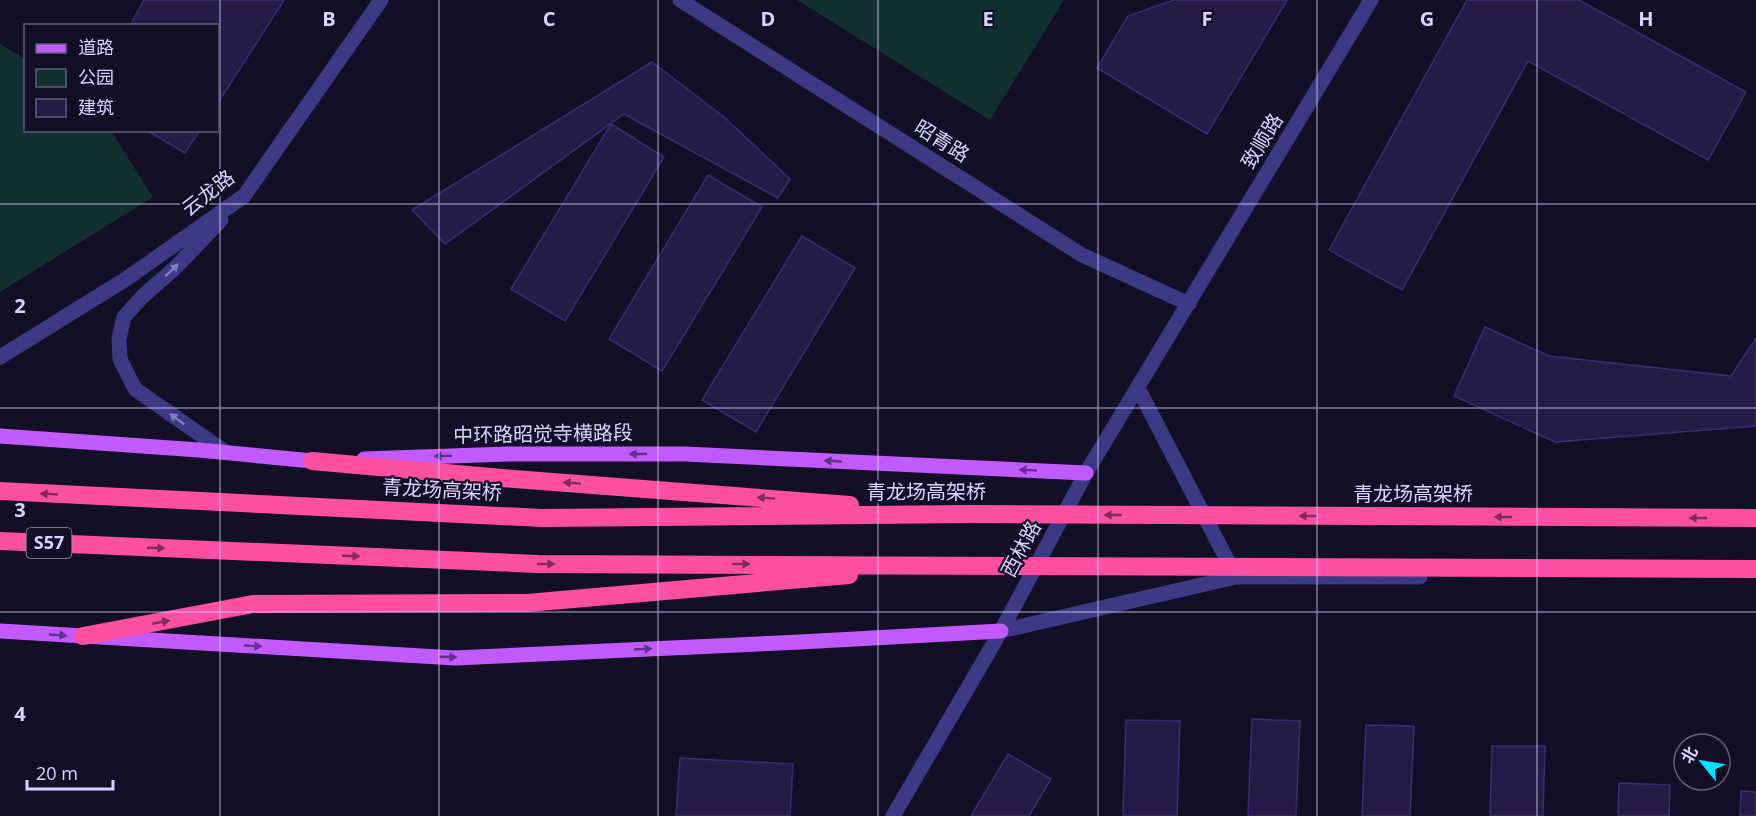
<svg xmlns="http://www.w3.org/2000/svg" width="1756" height="816" font-family="'Open Sans','Noto Sans SC',sans-serif">
<style>
.green{fill:#12302f}
.building{fill:#241b47;stroke:#3b2d73;stroke-width:1.5}
.lines{fill:none;stroke-linecap:round;stroke-linejoin:round}
.minor{stroke:#3d3a85;stroke-width:15}
.major{stroke:#c25bff;stroke-width:15}
.highway{stroke:#ff4fa3;stroke-width:18}
.oneway{fill:#837fbc}
.oneway2{fill:#623188}
.oneway3{fill:#7d2c5e}
.grid{fill:none;stroke:#d9d4ff;stroke-width:1.5;stroke-opacity:0.55}
.labels{text-anchor:middle;stroke-width:4.5;stroke-linejoin:round;paint-order:stroke}
.shield{fill:#130f26;stroke:#9e99be;stroke-width:1.5}
.shield-label{font-size:18px;font-weight:bold;fill:#d9d4ff}
.street-label{font-size:20px;fill:#d9d4ff;stroke:#130f26}
.grid-label{font-size:20px;text-anchor:middle;font-weight:bold;fill:#d9d4ff;stroke:#130f26;stroke-width:4.5;stroke-linejoin:round;paint-order:stroke}
</style>
<rect width="100%" height="100%" fill="#130f26"/>
<!-- green -->
<path class="green" d="M797,0H1064L990,120Z
M0,44L25,59L26,130L111,131L153,197L0,292Z"/>
<!-- building -->
<path class="building" d="M144,0H284L218,103V26H130Z
M1174,0H1287L1207,134L1097,68L1128,16Z
M1467,0H1579L1746,92L1708,160L1528,61L1402,290L1329,250Z
M652,62L724,117L790,179L778,198L624,114L445,244L412,210Z
M611,124L664,157L565,321L511,289Z
M146,130H200L185,153Z
M708,175L762,207L662,371L609,339Z
M802,236L855,268L756,432L702,400Z
M1485,327L1549,356L1731,376L1756,338V426L1555,442L1454,396Z
M1252,719L1300,721L1296,816H1248Z
M1126,720L1180,721L1177,816H1123Z
M1366,725L1414,726L1410,816H1362Z
M1492,746H1545L1543,816H1490Z
M1008,754L1051,779L1029,816H971Z
M680,758L793,764L790,816H676Z
M1619,783L1670,785L1669,816H1618Z
M1741,791L1756,792V816H1740Z"/>
<g class="lines">
<!-- minor -->
<path class="minor" d="M680,0L1082,255L1189,304
M221,220L175,268L142,297L124,317L119,339L120,359L135,389L225,452
M0,357L126,279L244,196L381,0
M1138,388L1236,577H1420
M1001,631L1236,577
M893,816L1001,631L1086,473L1371,0"/>
<!-- major -->
<path class="major" d="M0,436L199,450L312,461H322
M364,459L508,454H685L1086,473
M0,631L455,658L800,642L1001,631"/>
<!-- highway -->
<path class="highway" d="M312,461L502,478L850,505
M0,491L542,518L971,514L1756,518
M0,541L538,564L1756,569
M83,636L253,604L527,603L849,575"/>
</g>
<!-- one-way arrows -->
<defs><path id="oneway-solid" d="M-6-.8H1V-3.2L6.5 0L1 3.2V.8H-6Z" transform="scale(1.5)"/></defs>
<g class="oneway">
<use href="#oneway-solid" transform="translate(172 270) rotate(-43)"/>
<use href="#oneway-solid" transform="translate(177 419) rotate(-144)"/>
</g>
<g class="oneway2">
<use href="#oneway-solid" transform="translate(638 454) rotate(-180)"/>
<use href="#oneway-solid" transform="translate(443 456) rotate(178)"/>
<use href="#oneway-solid" transform="translate(833 461) rotate(-177)"/>
<use href="#oneway-solid" transform="translate(1028 470) rotate(-177)"/>
<use href="#oneway-solid" transform="translate(58 635) rotate(3)"/>
<use href="#oneway-solid" transform="translate(253 646) rotate(3)"/>
<use href="#oneway-solid" transform="translate(643 649) rotate(-3)"/>
<use href="#oneway-solid" transform="translate(448 657) rotate(2)"/>
</g>
<g class="oneway3">
<use href="#oneway-solid" transform="translate(572 483) rotate(-176)"/>
<use href="#oneway-solid" transform="translate(49 494) rotate(-177)"/>
<use href="#oneway-solid" transform="translate(766 498) rotate(-176)"/>
<use href="#oneway-solid" transform="translate(1113 515) rotate(-180)"/>
<use href="#oneway-solid" transform="translate(1308 516) rotate(-180)"/>
<use href="#oneway-solid" transform="translate(1503 517) rotate(-180)"/>
<use href="#oneway-solid" transform="translate(1698 518) rotate(-180)"/>
<use href="#oneway-solid" transform="translate(156 548) rotate(2)"/>
<use href="#oneway-solid" transform="translate(351 556) rotate(2)"/>
<use href="#oneway-solid" transform="translate(546 564)"/>
<use href="#oneway-solid" transform="translate(741 564)"/>
<use href="#oneway-solid" transform="translate(161 622) rotate(-11)"/>
</g>
<!-- grid -->
<path class="grid" d="M220,0V816M439,0V816M658,0V816M878,0V816M1098,0V816M1317,0V816M1537,0V816M0,204H1756M0,408H1756M0,612H1756"/>
<g class="labels">
<!-- shield labels -->
<rect class="shield" x="26.5" y="528" width="45" height="30" rx="4.5"/>
<g class="shield-label">
<text x="49" y="549">S57</text>
</g>
<!-- street labels -->
<g class="street-label">
<text transform="translate(942 141) rotate(32)" y="7">昭青路</text>
<text transform="translate(1262 141) rotate(-59)" y="7">致顺路</text>
<text transform="translate(208 193) rotate(-38)" y="7">云龙路</text>
<text transform="translate(543 434) rotate(-1)" y="7">中环路昭觉寺横路段</text>
<text transform="translate(442 490) rotate(3)" y="7">青龙场高架桥</text>
<text x="926" y="499">青龙场高架桥</text>
<text x="1413" y="501">青龙场高架桥</text>
<text transform="translate(1021 549) rotate(-62)" y="7">西林路</text>
</g>
</g>
<g class="grid-label">
<text x="329" y="26">B</text>
<text x="549" y="26">C</text>
<text x="768" y="26">D</text>
<text x="988" y="26">E</text>
<text x="1207" y="26">F</text>
<text x="1427" y="26">G</text>
<text x="1646" y="26">H</text>
<text x="20" y="313">2</text>
<text x="20" y="517">3</text>
<text x="20" y="721">4</text>
</g>
<!-- legend -->
<rect x="24" y="24" width="195" height="108" fill="#130f26" stroke="#625e7d" stroke-width="1.5"/>
<rect x="36" y="44" width="30" height="9" fill="#c25bff" stroke="#625e7d" stroke-width="1.5"/>
<text x="78" y="54" font-size="18" fill="#d9d4ff">道路</text>
<rect x="36" y="69" width="30" height="18" fill="#12302f" stroke="#625e7d" stroke-width="1.5"/>
<text x="78" y="84" font-size="18" fill="#d9d4ff">公园</text>
<rect x="36" y="99" width="30" height="18" fill="#241b47" stroke="#625e7d" stroke-width="1.5"/>
<text x="78" y="114" font-size="18" fill="#d9d4ff">建筑</text>
<!-- north arrow -->
<g transform="translate(1702 762) rotate(300)"><circle r="28" fill="#130f26" stroke="#625e7d" stroke-width="1.5"/>
<path d="M0-4.5L10 22L0 15L-10 22Z" fill="#00e5ff"/>
<text y="-9" font-size="16" font-weight="bold" text-anchor="middle" fill="#d9d4ff">北</text>
</g>
<!-- scale -->
<path d="M27 780v9h86v-9" fill="none" stroke="#d9d4ff" stroke-width="3"/>
<text x="36" y="780" font-size="18" fill="#d9d4ff" stroke="#130f26" stroke-width="4.5" paint-order="stroke">20 m</text>
</svg>
